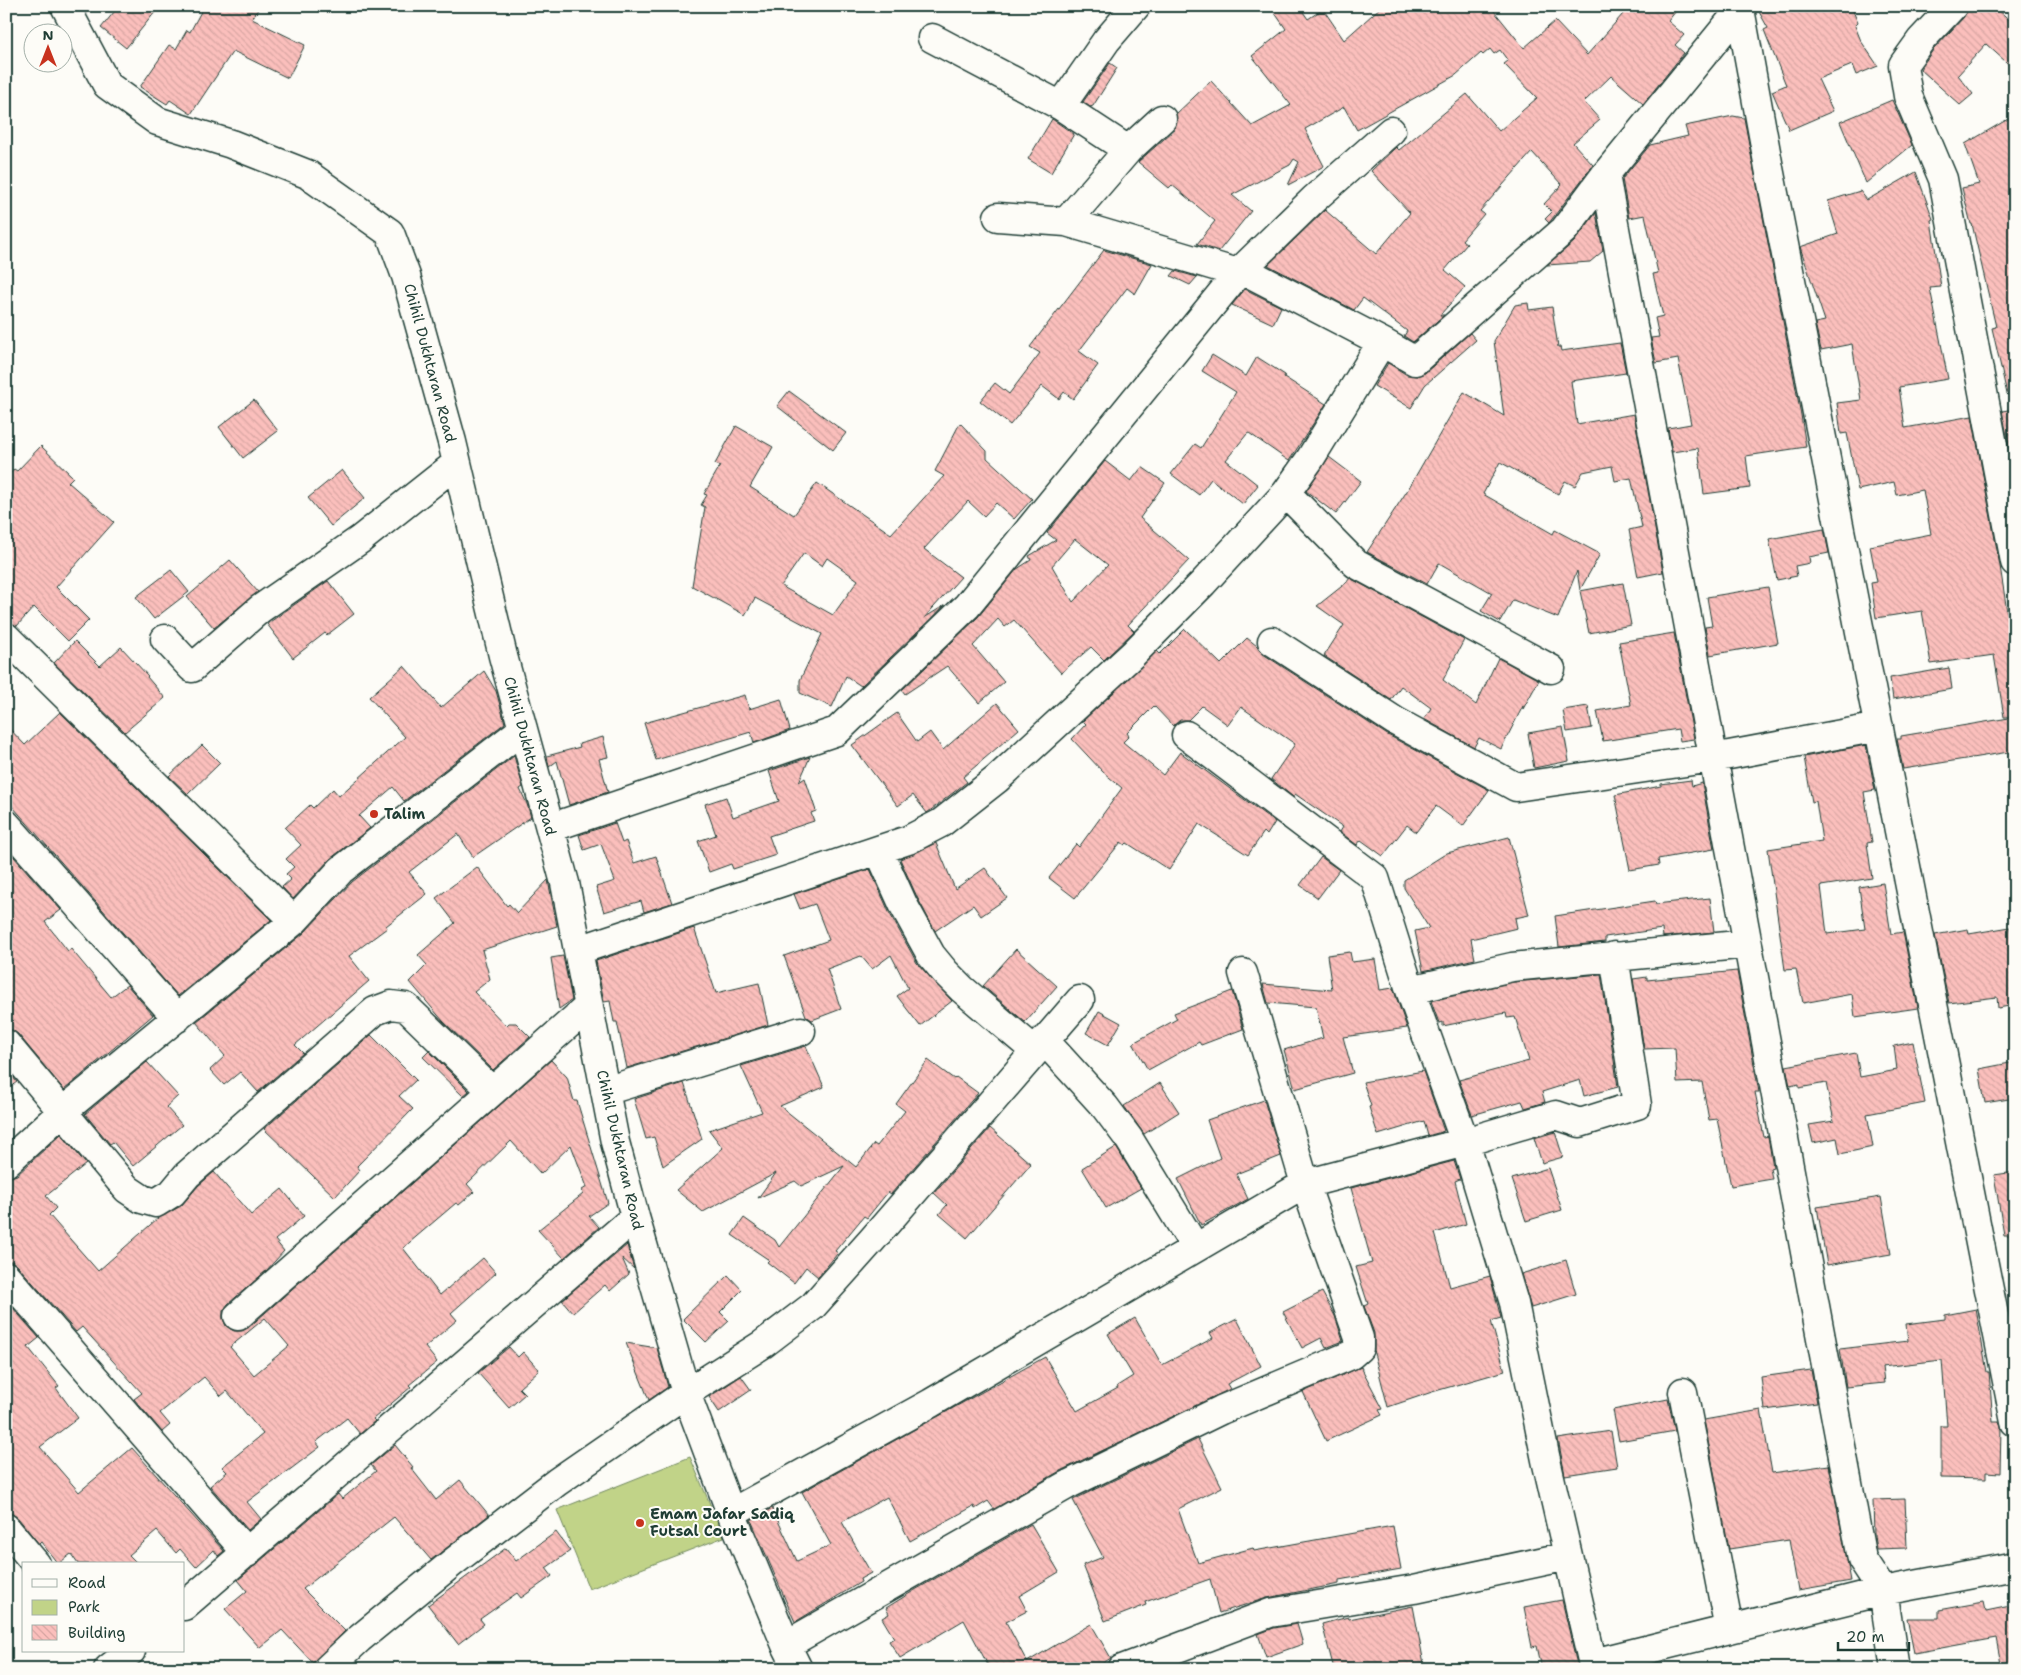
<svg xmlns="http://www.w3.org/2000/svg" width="2021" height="1675" font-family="'Shantell Sans',sans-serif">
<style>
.green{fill:#c1d388;stroke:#70885e}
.building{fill:url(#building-back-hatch);stroke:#1f3d34;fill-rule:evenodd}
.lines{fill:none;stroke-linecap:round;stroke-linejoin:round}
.street-casing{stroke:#1f3d34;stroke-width:31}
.street{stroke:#fdfcf7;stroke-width:28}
.poi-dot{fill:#c8321e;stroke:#fdfcf7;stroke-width:2}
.labels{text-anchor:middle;stroke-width:4;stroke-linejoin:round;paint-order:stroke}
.street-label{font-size:15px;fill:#1f3d34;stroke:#fdfcf7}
.poi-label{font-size:15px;font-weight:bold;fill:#1f3d34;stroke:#fdfcf7;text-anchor:start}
</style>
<defs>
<pattern id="building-back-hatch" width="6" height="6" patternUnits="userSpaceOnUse" patternTransform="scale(1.25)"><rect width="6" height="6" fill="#fbbfbc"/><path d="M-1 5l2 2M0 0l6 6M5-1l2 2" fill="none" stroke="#d7a5a2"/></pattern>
</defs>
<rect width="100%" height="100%" fill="#fdfcf7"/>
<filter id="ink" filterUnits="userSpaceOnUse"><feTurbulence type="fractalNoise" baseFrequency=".02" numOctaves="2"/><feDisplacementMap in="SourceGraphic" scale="10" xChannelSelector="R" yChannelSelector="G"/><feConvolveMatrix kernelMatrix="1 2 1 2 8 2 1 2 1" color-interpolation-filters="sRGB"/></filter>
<g filter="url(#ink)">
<!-- green -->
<path class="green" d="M690,1457L724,1537L589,1589L557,1510Z"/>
<!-- building -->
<path class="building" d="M119,6H160L126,48L101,28Z
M204,6H260L252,19L305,45L288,78L233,51L191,114L170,100L167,104L140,87L169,45L176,49L187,30L190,32Z
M1270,6H1299L1308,19L1323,9L1344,40L1382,6H1490L1524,48L1555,21L1587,55L1630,6H1680L1668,21L1684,35L1675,45L1684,53L1643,104L1611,76L1584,102L1600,120L1573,143L1593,165L1549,223L1545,219L1552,212L1544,204L1562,185L1532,152L1480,211L1484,214L1462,240L1467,244L1445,270L1465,287L1440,315H1444L1413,342L1404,336L1407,331L1363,298L1354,310L1268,265L1325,210L1376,254L1410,213L1371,171L1396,147L1399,150L1467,94L1499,131L1537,98L1504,64L1508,61L1500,50L1494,54L1490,49L1483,55L1481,53L1456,75L1357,130L1344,107L1305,129L1324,166L1288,185L1299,162L1294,159L1290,165L1232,195L1251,211L1219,251L1197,244L1215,221L1172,185L1169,188L1138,162L1173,131L1177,123L1176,114L1211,81L1252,126L1291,105L1252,56L1286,29Z
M1758,6H1851L1858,23L1855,26L1861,41L1878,66L1856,75L1852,65L1818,79L1833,111L1789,130L1772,91L1786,85L1764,30L1768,28L1758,10Z
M1968,6H1994L2015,25V70L1986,44L1958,75L1973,94L1960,105L1920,69L1933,50L1964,17Z
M1110,63L1117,68L1093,106L1090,107L1083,102Z
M1892,100L1912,145L1866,183L1840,122Z
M2015,115V156L2008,158L2015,194V394H2007L1992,328L1996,327L1972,224H1971L1962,188L1979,184L1965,144Z
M1733,116L1744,118L1801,415L1806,447L1746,456L1750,488L1704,494L1698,448L1672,452L1668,428L1691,424L1678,359L1656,363L1651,338L1659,337L1655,318L1663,316L1653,274L1658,273L1645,215L1629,218L1622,179L1650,145L1688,136L1685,126Z
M1052,119L1074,134L1051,173L1028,159Z
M1916,172L1933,219L1931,220L1941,287L1930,288L1948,379L1899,387L1905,428L1972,416L2000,566L2008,618H2012L2015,636V717H2004L1994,655L1931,664L1922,611L1876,618L1871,583L1877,582L1870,546L1931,534L1923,490L1897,495L1894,482L1858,490L1847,433L1841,434L1837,403L1861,400L1852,344L1821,350L1815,323L1825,321L1800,247L1838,234L1828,201L1860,191L1867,200Z
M1596,213L1603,251L1590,262L1547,265L1574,242Z
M1104,250L1152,264L1135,294L1127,288L1079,351L1098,365L1073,399L1064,392L1059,399L1042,386L1010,425L980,401L995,383L1009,394L1040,353L1030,347Z
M1175,271L1197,277L1190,285L1171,276Z
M1245,289L1281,307L1273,324L1232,305Z
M1528,303L1529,310L1552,307L1558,347H1560L1561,351L1620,343L1626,373L1571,381L1577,424L1634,414L1663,572L1638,577L1629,530L1642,527L1631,478L1615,481L1612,466L1583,472L1575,486L1565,481L1558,494L1500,462L1483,494L1553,534L1555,530L1600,554L1580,590L1577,571L1558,618L1513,600L1500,622L1481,611L1492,593L1439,563L1427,584L1367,552L1407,491L1464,392L1504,416L1494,341L1515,305Z
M1470,333L1476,340L1425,385L1411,408L1374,386L1388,363L1407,375L1417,376L1425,373Z
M1212,355L1246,376L1257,357L1285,375L1284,377L1326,404L1289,461L1249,433L1247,434L1226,460L1258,485L1243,504L1211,479L1199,495L1171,474L1195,444L1201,448L1236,392L1202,371Z
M789,391L846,433L833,450L777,406Z
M254,400L278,431L243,458L219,427Z
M2015,409V476L2002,411Z
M960,423L987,451V458L1032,499L1014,519L996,503L984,516L968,501L924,549L961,577L924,618L945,605L861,686L846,676L832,707L800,693V680L822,634L755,598L745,615L692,586L705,507L701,505L707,495L704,494L720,466L715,464L736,426L773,447L750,487L794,515L817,483L891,534L944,476L935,471ZM804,553L822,566L827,558L858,580L833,615L781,586Z
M41,446L73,477L68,482L114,522L56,587L89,620L68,641L34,607L17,626L6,622V479L14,469L17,471Z
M1329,457L1361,481L1336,514L1306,491Z
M1105,461L1131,481L1142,467L1165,483L1140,518L1189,560L1128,625L1134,631L1104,660L1091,647L1061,673L1014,620L1005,627L998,619L973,646L1004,682L979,703L947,666L905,694L902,690L978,617L1017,569L1031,560L1029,556L1056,540L1047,533ZM1075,539L1108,565L1073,602L1052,566Z
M342,470L365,498L331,526L308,498Z
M1824,529L1829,553L1809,557L1810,563L1795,566L1797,576L1777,580L1769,539Z
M230,560L258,592L214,628L187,597Z
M171,570L189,592L154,619L136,597Z
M1350,578L1464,640L1443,680L1476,705L1498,658L1539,680L1523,709V706L1501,749L1479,738L1474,747L1424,719L1431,708L1401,686L1391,700L1324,656L1344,625L1317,606L1346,583Z
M328,581L354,614L327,635L325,633L293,658L267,624Z
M1623,583L1631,625L1589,633L1580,591Z
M1768,587L1778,643L1710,655L1705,627L1712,626L1707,597Z
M1185,629L1221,664L1247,638L1257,646L1263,654L1386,734L1489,790L1463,826L1436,806L1416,832L1407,825L1383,856L1361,840L1357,845L1340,832L1343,827L1295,794L1293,797L1271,779L1295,744L1241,707L1228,725L1202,706L1188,720H1180L1173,726L1154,706L1127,733L1129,736L1123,742L1163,775L1180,752L1275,822L1267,835L1264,832L1248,855L1199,824L1169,870L1127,843L1125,845L1121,842L1075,898L1049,878L1076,844L1079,847L1122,788L1103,772L1072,739L1086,724L1083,721L1157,651L1160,654Z
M1674,633L1694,739L1680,741L1678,729L1603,741L1597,711L1631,705L1619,642Z
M75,641L100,666L121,647L148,676L147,677L165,698L125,732L54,663Z
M404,666L441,708L484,671L496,691L505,723L404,801L393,787L359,816L370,828L330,859L293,899L282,887L291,879L286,874L294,867L286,859L301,845L285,828L310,805L313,808L333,789L339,796L405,737L369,697Z
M1949,668L1952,689L1893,699L1890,678Z
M745,695L749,709L781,699L790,730L754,743L751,732L656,760L644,723Z
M997,703L1019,729L963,777L967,782L927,813L913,795L898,806L852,745L897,713L917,742L930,732L943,750Z
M1588,706L1592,728L1567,732L1563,710Z
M60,712L271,920L178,996L6,799V725L25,745Z
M2015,717V751L1903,769L1897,739H1901V736Z
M1563,727L1569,761L1534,768L1528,733Z
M603,737L608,757L599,759L608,792L569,805L557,761L549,767L547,756L580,747L579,744Z
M202,745L220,763L188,794L169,776Z
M1866,745L1875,790L1864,792L1872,842L1867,843L1872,878L1821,886L1827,934L1865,929L1859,887L1883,883L1891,934L1903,932L1918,1008L1855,1017L1852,994L1803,1003L1796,969L1785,970L1768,849L1822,841L1816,801L1812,802L1804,757Z
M514,756L523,787L520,789L527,804L531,817L473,857L458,834L409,872L427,894L386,926L387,928L349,956L369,981L295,1045L303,1053L258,1092L240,1072L224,1085L210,1070L225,1056L196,1022L304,933L352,882Z
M810,757L799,782L805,778L816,811L811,813L814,821L769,836L776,855L733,869L731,864L709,872L698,841L716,835L705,804L726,797L733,817L779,801L769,771Z
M1691,780L1692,786L1702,783L1714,849L1658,859L1659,865L1630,870L1615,795L1661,786V784Z
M615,823L622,843L626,841L634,863L656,856L672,903L644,912L641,901L604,912L596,887L615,881L601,844L584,850L579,835Z
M1509,837L1529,915L1515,918L1517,928L1471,939L1475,959L1423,971L1415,931L1429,928L1404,888V880L1447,853Z
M936,843L955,889L985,868L1007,898L981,916L973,905L935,931L917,897L900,859Z
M6,848L61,910L45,922L68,951L71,949L111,997L127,985L153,1015L64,1090L18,1034L12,1030L6,1029Z
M1321,857L1339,870L1318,898L1300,885Z
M477,867L507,906L509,904L517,913L548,880L557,926L482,950L490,979L474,992L506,1026L509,1023H516L530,1037L493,1070L443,1021L410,982L427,965L418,955L455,923L436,898Z
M870,869L889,912L917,963L952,1001L920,1026L897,996L908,988L891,955L872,969L861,956L827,969L841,1009L812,1020L806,1016L784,956L829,940L815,904L800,909L794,894Z
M1710,898L1714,932L1663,937L1662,929L1605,937V942L1559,947L1555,916L1655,901L1656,904Z
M2010,927L2015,954V1005L1998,1008L1997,997L1949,1003L1935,935L1968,929L1969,934Z
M694,928L716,993L759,983L768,1025L627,1068L617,1022H614L610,1001L604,1002L596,961Z
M1016,949L1057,986L1025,1022L983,986Z
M1350,952L1352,962L1375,959L1380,990L1393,988L1407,1028L1343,1037L1353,1073L1295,1089L1284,1050L1323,1038L1316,1007L1268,1003L1263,984L1332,990L1327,955Z
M563,956L572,1000L559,1009L551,958Z
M1737,971L1759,1092H1755L1764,1137L1768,1136L1773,1167L1770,1168L1772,1179L1731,1186L1717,1119L1709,1120L1702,1082L1677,1083L1675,1048L1644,1049L1633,979L1647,977V980Z
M1601,974L1618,1087L1584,1096L1580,1080L1542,1092L1545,1102L1525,1108L1522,1101L1472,1115L1459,1080L1529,1061L1515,1017L1507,1018L1506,1013L1443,1026V1022L1439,1023L1431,1001L1514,982Z
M1232,991L1243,1029L1201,1045L1199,1042L1148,1070L1133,1043L1177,1019L1174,1013Z
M1099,1011L1121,1023L1108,1045L1086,1033Z
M371,1035L416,1080L399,1096L413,1109L357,1166L360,1170L335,1197L264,1129Z
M1913,1042L1925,1103L1867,1114L1873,1147L1840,1154L1837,1138L1813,1143L1809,1125L1834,1121L1826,1083L1799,1088V1084L1790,1086L1786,1066L1856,1053L1860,1077L1897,1070L1894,1046Z
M806,1046L824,1087L780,1106L856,1167L874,1144L877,1146L905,1111L896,1104L928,1060L954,1079L956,1077L978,1093L891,1194L888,1192L867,1218L864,1216L835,1251L838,1253L818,1277L806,1267L794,1283L767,1262L769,1260L732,1235L744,1218L775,1240L779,1247L844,1166L801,1186L795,1181L758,1198L776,1173L703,1212L676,1190L723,1148L709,1130L762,1112L741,1066Z
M429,1051L469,1091L463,1096L423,1057Z
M551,1060L567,1077L574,1101H577L608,1203L589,1216L599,1227L564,1258L538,1230L583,1194L582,1190L587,1187L571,1145L541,1174L511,1141L467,1184L474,1192L459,1205L456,1203L403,1248L440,1295L483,1258L496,1273L451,1313L457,1320L425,1347L437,1362L409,1385L411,1387L373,1419L375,1421L360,1434L347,1418L316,1442L320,1447L247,1502L261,1519L248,1530L210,1486L227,1472L222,1467L263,1434L227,1391L221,1396L204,1377L160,1413L170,1425L162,1432L134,1399L142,1393L82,1327L76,1332L18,1266L12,1261H6V1178L17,1175L61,1134L86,1164L46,1196L56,1208L49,1215L98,1271L158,1218L181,1206L198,1186L214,1172L251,1215L282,1189L304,1216L275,1240L284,1251L266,1271L228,1304L223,1311V1319L226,1326L234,1331H242L248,1328ZM265,1318L289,1346L254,1375L230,1347Z
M147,1062L178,1096L166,1107L182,1125L133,1166L113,1142L110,1144L85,1114Z
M2015,1062V1098L1985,1103L1979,1069Z
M6,1069L17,1082L6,1090Z
M1423,1071L1444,1131L1428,1136L1424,1121L1378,1135L1369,1107L1371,1106L1363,1082Z
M684,1083L702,1139L663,1166L654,1137L646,1139L634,1099Z
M1160,1083L1179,1112L1144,1134L1124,1106Z
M1264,1100L1281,1156L1236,1174L1248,1199L1201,1225L1178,1179L1220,1158L1207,1120Z
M990,1128L1031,1164L967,1238L939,1214L947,1205L934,1193Z
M1555,1132L1563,1157L1542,1163L1534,1138Z
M1116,1147L1141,1188L1106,1208L1082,1168Z
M1454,1161L1460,1179L1455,1181L1466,1224L1435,1233L1450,1287L1490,1276L1501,1318L1491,1321L1505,1371L1432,1392L1388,1407L1374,1353V1333L1364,1306L1368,1304L1356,1267L1372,1263L1351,1188Z
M1548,1168L1562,1210L1526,1221L1512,1179Z
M2015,1172V1235H2004L1994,1175Z
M1881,1197L1891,1254L1827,1265L1817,1207Z
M627,1245L634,1269L622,1258L629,1274L610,1291L605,1285L573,1313L562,1300Z
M1566,1260L1576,1294L1531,1308L1521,1274Z
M728,1275L742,1290L720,1312L729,1321L706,1342L683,1319Z
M1322,1292L1335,1316L1343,1341L1326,1348L1321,1338L1302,1348L1283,1312Z
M6,1300L39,1338L28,1347L59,1386L56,1388L78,1418L40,1447L79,1492L132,1448L224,1551L218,1556L214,1550L196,1567L180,1549L176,1553L157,1531L129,1555L138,1564H78L71,1554L58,1564L41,1542L39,1544L18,1518L11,1513L6,1508Z
M1976,1309L1987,1372H1989L1993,1422H1999L2001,1427L2000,1473L1986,1472V1479L1941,1478V1426H1947L1942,1360L1882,1367L1884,1383L1846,1387L1840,1349L1908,1341L1906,1324L1945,1319V1315Z
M1135,1318L1162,1365L1213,1338L1210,1333L1237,1319L1261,1366L1227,1384L1230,1389L1228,1390L1060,1471L994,1509L988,1501L975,1509L974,1506L910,1541L887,1497L842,1522L871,1573L860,1579L861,1582L795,1622L751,1520L772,1508L797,1561L831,1545L802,1492L1045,1357L1077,1411L1118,1388L1117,1386L1133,1376L1108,1334Z
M626,1343L657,1348L668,1387L649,1400Z
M509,1347L518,1357L523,1352L539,1370L519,1388L525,1394L509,1408L478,1373Z
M1361,1367L1383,1409L1379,1410L1382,1415L1326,1441L1303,1392Z
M1811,1370L1817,1403L1765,1410L1761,1377Z
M741,1376L751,1390L719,1412L709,1397Z
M1668,1399L1675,1431L1619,1441L1613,1410Z
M1761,1410L1772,1473L1829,1465L1851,1581L1798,1590L1789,1540L1729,1549L1704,1420Z
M1611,1431L1617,1467L1565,1475L1558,1439Z
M1198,1439L1222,1487L1178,1509L1198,1563L1253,1548L1254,1551L1393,1526L1401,1569L1339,1580V1584L1267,1598L1219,1613L1210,1579L1145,1602L1146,1605L1105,1621L1083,1565L1103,1557L1073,1500Z
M395,1445L413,1467L411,1468L436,1500L460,1480L489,1515L431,1560L394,1517L303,1589L345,1631L313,1663L282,1630L260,1648L225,1609L247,1591L238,1580L338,1494L342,1499L376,1471L371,1465Z
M1905,1499L1907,1548L1876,1549L1874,1536L1873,1500Z
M1031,1524L1059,1572L1019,1596L1027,1611L1006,1622L1027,1662L1091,1624L1111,1658L1093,1669H990L964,1620L900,1658L889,1641L894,1638L882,1618L889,1614L886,1608L915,1590Z
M556,1532L570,1551L546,1568L552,1576L521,1598L517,1593L480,1619L484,1624L458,1644L428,1605L506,1548L516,1561Z
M1562,1600L1578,1669H1542L1537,1646L1532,1647L1524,1607Z
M1984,1602L1986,1611L2015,1605V1669H2002L1996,1638L1914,1653L1907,1618H1939V1610Z
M1413,1606L1425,1669H1334L1322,1624L1348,1617L1349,1619Z
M1297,1624L1303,1644L1266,1657L1258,1634L1274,1628Z"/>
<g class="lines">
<defs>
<path id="street" d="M65,6L107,85L157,121L231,144L307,174L390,233L406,276L452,442L503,656L565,883L615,1142L635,1217L686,1393L731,1513L786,1645L798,1669
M1953,6L1921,40L1903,65L1908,96L1943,179L2015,562
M1740,9L1769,168L2015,1422
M932,38L1061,106L1128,150
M1061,106L1106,41L1136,6
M1605,175L1862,1559L1883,1591L1895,1669
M998,217L1066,222L1238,273L1251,274L1382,342L1415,361L1564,230L1605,175L1743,6
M1066,222L1128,150L1162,119
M1286,493L1356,564L1551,669
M6,637L294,921
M165,639L192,668L260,609L361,539L457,463
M1272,641L1395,721L1516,787L1713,758L1879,727
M1186,735L1375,878L1410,990L1465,1142L1514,1303L1546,1460L1594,1669
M6,824L177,1018
M550,828L837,731L967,606L1238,273L1314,199L1391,131
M879,851L903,904L931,955L945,972L962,989L1035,1051
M579,950L908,840L941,823L997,779L1133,654L1203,583L1286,493L1310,459L1382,342
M1410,990L1512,967L1748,944
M1044,1040L1105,1107L1129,1139L1195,1247
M6,1044L127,1189L142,1199L156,1203L172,1193L187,1175L375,1011L391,1005L406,1007L492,1091
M605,1091L801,1031
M6,1163L62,1112L294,921L341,870L523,729
M6,1276L247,1553
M238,1316L589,1006
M1683,1392L1729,1629
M731,1513L931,1403L1305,1184L1465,1142L1556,1115L1580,1123L1637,1105L1614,956
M6,1528L36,1564
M184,1606L635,1217
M786,1645L1067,1485L1221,1410L1351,1355L1359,1348V1338L1305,1184L1243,973
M1593,1663L1883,1591L2015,1566
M108,1669L131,1651
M327,1669L359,1639L452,1563L557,1482L686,1393L763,1344L813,1306L872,1240L1080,1000
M1122,1669L1270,1613L1414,1589L1568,1556"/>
</defs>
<!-- street casing -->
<use href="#street" class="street-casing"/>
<!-- street -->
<use href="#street" class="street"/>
</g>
</g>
<!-- markers -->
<g class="poi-dot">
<circle cx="374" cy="814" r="5"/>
<circle cx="640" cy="1523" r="5"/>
</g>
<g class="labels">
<!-- street labels -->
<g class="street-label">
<text transform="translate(430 363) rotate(75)" y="5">Chihil Dukhtaran Road</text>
<text transform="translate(530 756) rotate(75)" y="5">Chihil Dukhtaran Road</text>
<text transform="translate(620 1150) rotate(77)" y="5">Chihil Dukhtaran Road</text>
</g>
<!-- poi labels -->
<g class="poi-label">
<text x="384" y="819">Talim</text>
<text x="650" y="1519">Emam Jafar Sadiq<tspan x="650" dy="17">Futsal Court</tspan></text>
</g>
</g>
<!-- margin -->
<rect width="2021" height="1675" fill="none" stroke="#fdfcf7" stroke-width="25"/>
<rect x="12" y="12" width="1996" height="1650" fill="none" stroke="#1f3d34" stroke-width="2" filter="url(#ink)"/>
<!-- legend -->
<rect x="22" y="1562" width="162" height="90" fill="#fdfcf7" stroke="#a4b0a9"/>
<rect x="32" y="1579" width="25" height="8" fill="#fdfcf7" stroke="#a4b0a9"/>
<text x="68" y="1588" font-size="15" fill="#1f3d34">Road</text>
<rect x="32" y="1600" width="25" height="15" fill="#c1d388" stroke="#a4b0a9"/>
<text x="68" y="1612" font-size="15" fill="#1f3d34">Park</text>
<rect x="32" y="1625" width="25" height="15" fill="url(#building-back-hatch)" stroke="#a4b0a9"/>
<text x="68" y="1638" font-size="15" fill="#1f3d34">Building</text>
<!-- north arrow -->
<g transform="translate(48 48)"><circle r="24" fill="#fdfcf7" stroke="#a4b0a9"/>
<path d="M0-4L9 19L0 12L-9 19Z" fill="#c8321e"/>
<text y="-8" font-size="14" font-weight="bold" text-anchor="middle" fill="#1f3d34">N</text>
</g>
<!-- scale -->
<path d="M1838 1642v8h71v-8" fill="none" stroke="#1f3d34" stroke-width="2.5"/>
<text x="1846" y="1642" font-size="15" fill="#1f3d34" stroke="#fdfcf7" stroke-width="4" paint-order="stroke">20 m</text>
</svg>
